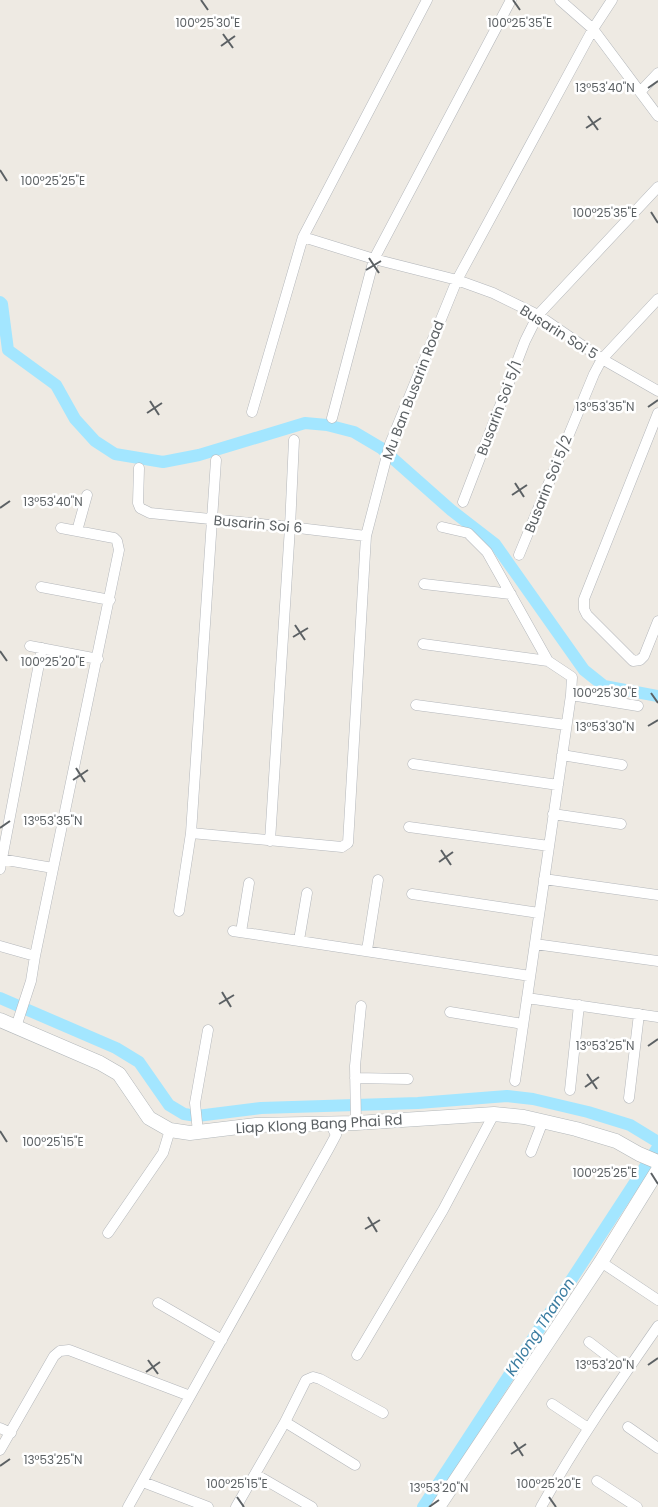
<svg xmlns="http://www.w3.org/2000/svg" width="658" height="1507" font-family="Poppins,sans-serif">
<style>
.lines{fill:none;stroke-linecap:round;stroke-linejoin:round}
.canal{stroke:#a3e6ff;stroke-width:12}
.street-casing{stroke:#b4b7bb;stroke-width:11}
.secondary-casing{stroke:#b3b8bb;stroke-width:15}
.street{stroke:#fff;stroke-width:10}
.secondary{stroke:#fff;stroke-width:14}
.ticks{fill:none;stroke:#5c6164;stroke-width:2}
.labels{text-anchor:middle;stroke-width:5;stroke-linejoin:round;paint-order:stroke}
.street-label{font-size:14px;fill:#5c6164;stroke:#fff}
.water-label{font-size:15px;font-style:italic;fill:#3a7ca0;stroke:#fff}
.ticks-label{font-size:12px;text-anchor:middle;fill:#5c6164;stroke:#fff;stroke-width:5;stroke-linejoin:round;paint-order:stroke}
</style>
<rect width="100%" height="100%" fill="#eeeae3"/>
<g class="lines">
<!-- canal -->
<path class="canal" d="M0,302L2,304L8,350L56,385L75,419L95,441L115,454L163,462L199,455L305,423L327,425L354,432L381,448L451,510L495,544L584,670L604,686L658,696
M0,998L116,1048L139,1062L169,1105L184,1114L197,1116L261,1108L418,1103L507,1096L533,1099L588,1112L630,1125L658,1142
M423,1507L658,1147"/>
<defs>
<path id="street" d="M560,0L593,29L658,116
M640,92L658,73
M303,237L374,259L457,280L493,293L538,315L602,359L658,391
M252,412L303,237L427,0
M658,413L584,599V609L587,615L633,661L640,660L644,656L658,621
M332,418L374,259L511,0
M139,468L138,503L140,508L150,513L290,527L366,536
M463,502L525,341L538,315L658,187
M442,527L468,533L487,552L548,661L572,677L571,695
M77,531L87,495
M519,555L594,374L602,359L658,299
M424,584L511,594
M41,587L110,600
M423,644L548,661
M30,646L98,659
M416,705L566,725
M562,755L622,765
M413,764L558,785
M553,814L621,824
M409,827L549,846
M191,833L342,847L348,843L366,536L390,444L457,280L593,29L612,0
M270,841L290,527L294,440
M0,859L53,868
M0,869L42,648
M544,879L658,895
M412,894L539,913
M179,911L191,833L216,460
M233,931L530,976
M241,932L249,883
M299,940L307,893
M535,944L658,961
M0,946L35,956
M367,950L378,880
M527,998L658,1017
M450,1012L523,1024
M16,1027L31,981L35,956L119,550L117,541L114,538L61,528
M355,1078L408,1079
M515,1081L571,695L638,706
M570,1090L579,1005
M629,1098L639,1014
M356,1123L355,1066L361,1006
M198,1132L195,1103L208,1030
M531,1152L543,1121
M108,1233L163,1153L170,1130
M601,1262L658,1300
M158,1303L222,1340
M589,1342L627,1371
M357,1355L443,1210L494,1114
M552,1404L588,1428
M285,1422L355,1465
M628,1427L658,1448
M0,1428L11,1433
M0,1450L54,1356L60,1351L69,1350L190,1396
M255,1474L312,1507
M597,1481L637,1507
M143,1482L208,1507
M128,1507L329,1148L336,1135L330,1123
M236,1507L285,1422L306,1380L313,1377L320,1379L383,1413
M541,1507C576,1444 617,1385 658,1326"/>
<path id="secondary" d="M0,1020L100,1063L119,1074L149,1118L170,1130L190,1133L256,1125L356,1123L494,1114L524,1117L576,1129L616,1141L639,1154L658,1162
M438,1507L601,1262L658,1170"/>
</defs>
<!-- street casing -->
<use href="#street" class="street-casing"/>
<!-- secondary casing -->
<use href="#secondary" class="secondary-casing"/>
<!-- street -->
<use href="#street" class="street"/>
<!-- secondary -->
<use href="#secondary" class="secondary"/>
</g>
<!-- ticks -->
<path class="ticks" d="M201,0L208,10M513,0L520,10M223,34L233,48M221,46L235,36M648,88L658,81M588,116L598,130M586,128L601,118M0,170L7,181M651,212L658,223M369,258L379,273M366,270L381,261M150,401L159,415M648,407L658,400M147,413L162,403M515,483L524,497M512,495L527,485M0,508L10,501M295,625L305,640M293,637L308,628M0,651L7,661M651,693L658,703M648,726L658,720M76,768L85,782M73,780L88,770M0,828L10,821M441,850L451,865M439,862L453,852M222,992L231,1007M219,1004L234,995M648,1046L658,1039M587,1074L597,1089M585,1087L599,1077M0,1131L7,1142M651,1173L658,1184M368,1217L377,1232M365,1229L380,1220M148,1360L158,1374M648,1365L658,1358M146,1372L160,1362M514,1442L523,1456M511,1454L526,1444M0,1466L10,1459M237,1497L244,1507M549,1497L556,1507M429,1507L439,1500"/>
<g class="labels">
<!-- street labels -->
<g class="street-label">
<text transform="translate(559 332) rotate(32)" y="5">Busarin Soi 5</text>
<text transform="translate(413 390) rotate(-69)" y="5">Mu Ban Busarin Road</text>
<text transform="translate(499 408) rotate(-69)" y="5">Busarin Soi 5/1</text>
<text transform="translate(548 484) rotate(-68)" y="5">Busarin Soi 5/2</text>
<text transform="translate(258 524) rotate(5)" y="5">Busarin Soi 6</text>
<text transform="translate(319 1124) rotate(-3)" y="5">Liap Klong Bang Phai Rd</text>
</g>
<!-- water labels -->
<g class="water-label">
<text transform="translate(540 1327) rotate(-57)" y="5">Khlong Thanon</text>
</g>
</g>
<g class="ticks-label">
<text x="208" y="27">100°25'30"E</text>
<text x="520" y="27">100°25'35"E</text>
<text x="605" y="92">13°53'40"N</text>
<text x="53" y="185">100°25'25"E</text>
<text x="605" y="217">100°25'35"E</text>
<text x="605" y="411">13°53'35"N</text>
<text x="53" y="506">13°53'40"N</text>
<text x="53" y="666">100°25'20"E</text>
<text x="605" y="697">100°25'30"E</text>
<text x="605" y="731">13°53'30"N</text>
<text x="53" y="825">13°53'35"N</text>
<text x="605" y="1050">13°53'25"N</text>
<text x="53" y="1146">100°25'15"E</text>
<text x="605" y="1177">100°25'25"E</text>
<text x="605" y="1369">13°53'20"N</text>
<text x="53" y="1464">13°53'25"N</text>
<text x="237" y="1488">100°25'15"E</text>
<text x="549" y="1488">100°25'20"E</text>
<text x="439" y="1492">13°53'20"N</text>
</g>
</svg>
